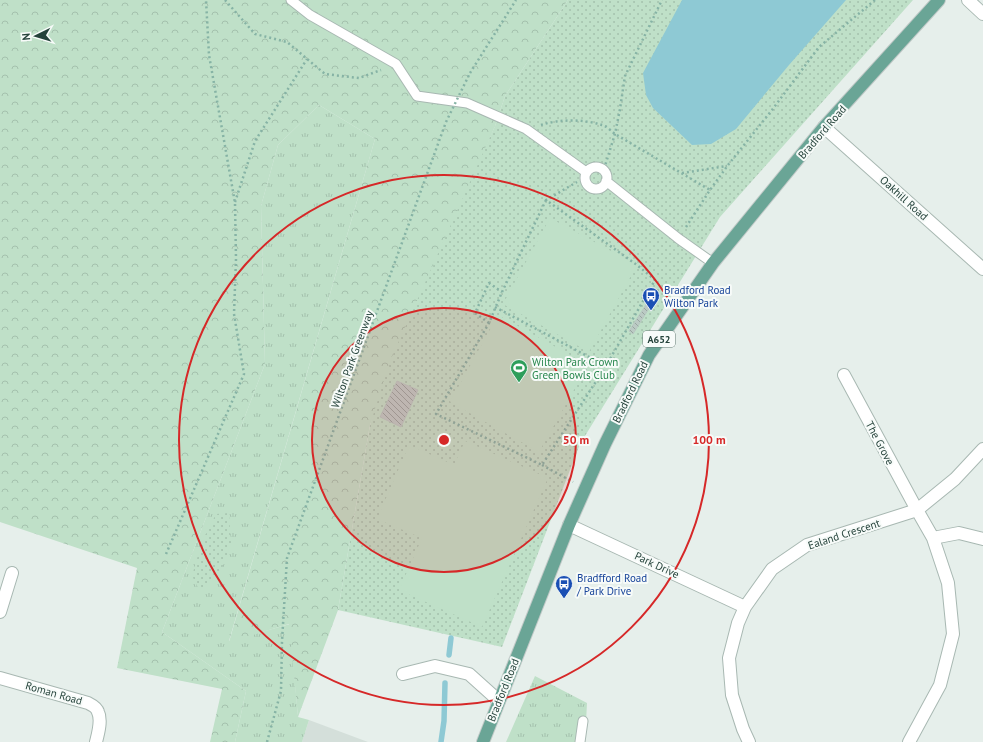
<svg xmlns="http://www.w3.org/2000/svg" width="983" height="742" font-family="'PT Sans',sans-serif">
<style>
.built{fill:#d4dfda}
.grass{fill:url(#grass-tufts)}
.forest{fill:url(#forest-crowns)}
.park{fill:url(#park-dots)}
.garden{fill:#bfe0c8}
.water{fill:#8ec9d4}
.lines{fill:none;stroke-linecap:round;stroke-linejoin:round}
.stream{stroke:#8ec9d4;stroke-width:5.5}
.building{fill:url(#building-back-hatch);stroke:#b8c9c2}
.lane-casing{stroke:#a8b8b2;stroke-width:11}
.street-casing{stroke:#a8b8b2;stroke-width:14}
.primary-casing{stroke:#c2cac8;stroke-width:14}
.path{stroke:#86b3a5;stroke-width:2.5;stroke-dasharray:2 3;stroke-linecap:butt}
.lane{stroke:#fff;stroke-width:9}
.street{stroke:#fff;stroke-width:12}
.primary{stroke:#6aa596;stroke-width:12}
.path-bridge{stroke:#86b3a5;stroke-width:2.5;stroke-dasharray:2 3;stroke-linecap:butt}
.ring{fill:none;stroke:#d62828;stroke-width:2}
.labels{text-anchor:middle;stroke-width:4;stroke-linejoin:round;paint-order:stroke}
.shield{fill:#f7fbf9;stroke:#637a73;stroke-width:1}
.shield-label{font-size:10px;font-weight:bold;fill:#24423a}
.street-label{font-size:11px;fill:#24423a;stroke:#f7fbf9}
.transit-label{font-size:11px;fill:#164399;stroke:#f7fbf9;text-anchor:start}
.leisure-label{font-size:11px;fill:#27864d;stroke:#f7fbf9;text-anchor:start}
.centre{fill:#d62828;stroke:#f7fbf9;stroke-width:2}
.ring-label{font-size:12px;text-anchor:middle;font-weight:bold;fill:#d62828;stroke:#f7fbf9;stroke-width:4;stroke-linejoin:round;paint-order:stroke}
</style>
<defs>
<pattern id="grass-tufts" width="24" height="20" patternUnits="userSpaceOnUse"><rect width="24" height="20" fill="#bfe0c8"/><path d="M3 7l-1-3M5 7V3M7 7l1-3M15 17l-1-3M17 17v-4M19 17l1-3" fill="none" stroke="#a4c1ad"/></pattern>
<pattern id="forest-crowns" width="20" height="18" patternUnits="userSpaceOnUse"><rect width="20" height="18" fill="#bfe0c8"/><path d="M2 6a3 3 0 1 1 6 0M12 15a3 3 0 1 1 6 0" fill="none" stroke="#a4c1ad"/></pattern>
<pattern id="park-dots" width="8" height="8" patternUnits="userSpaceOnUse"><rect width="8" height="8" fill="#bfe0c8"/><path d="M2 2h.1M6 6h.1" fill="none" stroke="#a4c1ad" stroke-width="1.8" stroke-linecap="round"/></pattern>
<pattern id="building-back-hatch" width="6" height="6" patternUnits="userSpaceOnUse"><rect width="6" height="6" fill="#bbcac4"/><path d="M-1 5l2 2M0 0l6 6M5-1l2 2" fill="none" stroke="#98a6a0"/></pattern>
</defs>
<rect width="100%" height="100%" fill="#e6efeb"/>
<!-- built -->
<path class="built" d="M309,720L368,742H302Z"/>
<!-- grass -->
<path class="grass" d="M319,105L375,139L229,641L290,624L298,717L309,720L302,742H235L246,691L162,632L265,364L261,206L278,145Z
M535,676L587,703L585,742H506Z"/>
<!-- forest -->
<path class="forest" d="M0,0H568L505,96L495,126L370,425L338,610L298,717L289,624L229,642L375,139L319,105L278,145L261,206L265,364L162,632L246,691L235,742H210L222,689L117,668L137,568L0,522Z"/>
<!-- park -->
<path class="park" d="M568,0H913L720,217L580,444L502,647L338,610L370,425L390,361L495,126L505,96Z
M229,513L231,544L222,568L200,591L192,576L201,544L216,514Z"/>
<!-- garden -->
<path class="garden" d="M550,218L637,265L589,352L503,304Z
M498,315L588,365L539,452L450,402Z
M465,441L548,478L482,627L399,590L422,538L377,519L409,445L454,465Z"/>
<!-- water -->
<path class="water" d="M682,0H846L789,65L736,129L711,144L692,145L653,108L646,95L643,73Z"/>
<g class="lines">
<!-- stream -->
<path class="stream" d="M449,655L451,638
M441,742L444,721L445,683"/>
</g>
<!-- building -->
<path class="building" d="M649,300L653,302L633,334L629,331Z
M397,381L418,390L401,427L380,417Z"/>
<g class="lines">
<defs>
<path id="lane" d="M291,0L310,15L396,64L417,96L467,103L526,129L586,172
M585 178a11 11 0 1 1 22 0a11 11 0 1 1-22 0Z
M606,181L679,239L713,263
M580,742L583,721"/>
<path id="street" d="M968,0L983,14
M824,127L983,269
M844,375L917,510L933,538L948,583L953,634L940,685L909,742
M569,525L745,607
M933,538L959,533L983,539
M0,612L12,573
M403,674L435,666L469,674L499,701
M0,678L88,703C92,705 97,708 98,712C102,720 98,734 96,742
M749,742L743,729L732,695L729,658L738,623L745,607L772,569L807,545L917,510L955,479L983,449"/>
<path id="primary" d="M483,742L569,525L605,444L649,355L713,263L824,127L939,0"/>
</defs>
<!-- lane casing -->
<use href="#lane" class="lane-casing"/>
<!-- street casing -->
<use href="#street" class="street-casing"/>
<!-- primary casing -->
<use href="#primary" class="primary-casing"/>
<!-- path -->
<path class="path" d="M225,0L255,34L287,42L325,74L359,78L381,70
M470,73L516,0
M541,125C559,119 584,119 602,125C607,126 611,131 615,134L710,190
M604,169L615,134L620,109L625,76L662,0
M682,173L727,166
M546,200L502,292L489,323L436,414L542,465L606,366L655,280L637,265L546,200L577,182
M235,202L255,141L307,59
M686,227L710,190L728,165L772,110L819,47L875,0
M495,307L606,366
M489,323L475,313L489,283L502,292
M542,465L573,482
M166,554L244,374L234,314L236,259L235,203L209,55L206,0
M267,742L281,691L282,641L287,558L446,122"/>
<!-- lane -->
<use href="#lane" class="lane"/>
<!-- street -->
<use href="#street" class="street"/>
<!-- primary -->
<use href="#primary" class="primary"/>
<!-- path-bridge -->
<path class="path-bridge" d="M446,122L470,73"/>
</g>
<!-- distance rings -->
<circle cx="444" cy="440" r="132" fill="#d62828" fill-opacity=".12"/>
<g class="ring">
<circle cx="444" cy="440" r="132"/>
<circle cx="444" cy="440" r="265"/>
</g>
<!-- icons -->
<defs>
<symbol id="bus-pin" viewBox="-11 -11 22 30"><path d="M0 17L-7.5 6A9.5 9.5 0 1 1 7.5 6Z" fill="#1a4fb4" stroke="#f7fbf9"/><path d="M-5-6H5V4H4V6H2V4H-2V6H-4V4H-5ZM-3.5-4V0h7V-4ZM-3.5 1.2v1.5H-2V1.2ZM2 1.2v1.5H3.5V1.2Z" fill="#fff"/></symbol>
<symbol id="stadium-pin" viewBox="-11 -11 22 30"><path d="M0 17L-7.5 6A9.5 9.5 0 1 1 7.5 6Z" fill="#2e9e5b" stroke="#f7fbf9"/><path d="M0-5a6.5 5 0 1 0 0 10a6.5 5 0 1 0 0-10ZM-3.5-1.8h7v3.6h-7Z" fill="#fff"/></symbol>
</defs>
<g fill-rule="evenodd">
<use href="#bus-pin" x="641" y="286" width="20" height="27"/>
<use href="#stadium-pin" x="509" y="358" width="20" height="27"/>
<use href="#bus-pin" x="554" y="574" width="20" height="27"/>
</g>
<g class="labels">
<!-- shield labels -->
<rect class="shield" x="643" y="331" width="32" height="16" rx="3"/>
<g class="shield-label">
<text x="659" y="343">A652</text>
</g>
<!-- street labels -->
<g class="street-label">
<text transform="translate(822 132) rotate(-49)" y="4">Bradford Road</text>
<text transform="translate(904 198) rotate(42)" y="4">Oakhill Road</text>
<text transform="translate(352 359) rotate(-70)" y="4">Wilton Park Greenway</text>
<text transform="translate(630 392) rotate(-64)" y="4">Bradford Road</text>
<text transform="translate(880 443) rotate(62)" y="4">The Grove</text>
<text transform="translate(844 534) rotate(-18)" y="4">Ealand Crescent</text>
<text transform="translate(657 565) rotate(25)" y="4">Park Drive</text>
<text transform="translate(503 690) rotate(-68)" y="4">Bradford Road</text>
<text transform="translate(54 693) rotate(16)" y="4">Roman Road</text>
</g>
<!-- transit labels -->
<g class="transit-label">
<text x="664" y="294">Bradford Road<tspan x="664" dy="13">Wilton Park</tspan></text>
<text x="577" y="582">Bradfford Road<tspan x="577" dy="13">/ Park Drive</tspan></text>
</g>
<!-- leisure labels -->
<g class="leisure-label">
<text x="532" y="366">Wilton Park Crown<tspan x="532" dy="13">Green Bowls Club</tspan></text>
</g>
</g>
<circle cx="444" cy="440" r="6" class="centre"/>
<g class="ring-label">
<text x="576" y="444">50 m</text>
<text x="709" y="444">100 m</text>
</g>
<!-- north arrow -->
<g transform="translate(36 36) rotate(265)" stroke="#f7fbf9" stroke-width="3" paint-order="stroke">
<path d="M0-3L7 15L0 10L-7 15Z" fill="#24423a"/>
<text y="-6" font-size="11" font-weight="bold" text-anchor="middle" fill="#24423a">N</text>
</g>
</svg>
